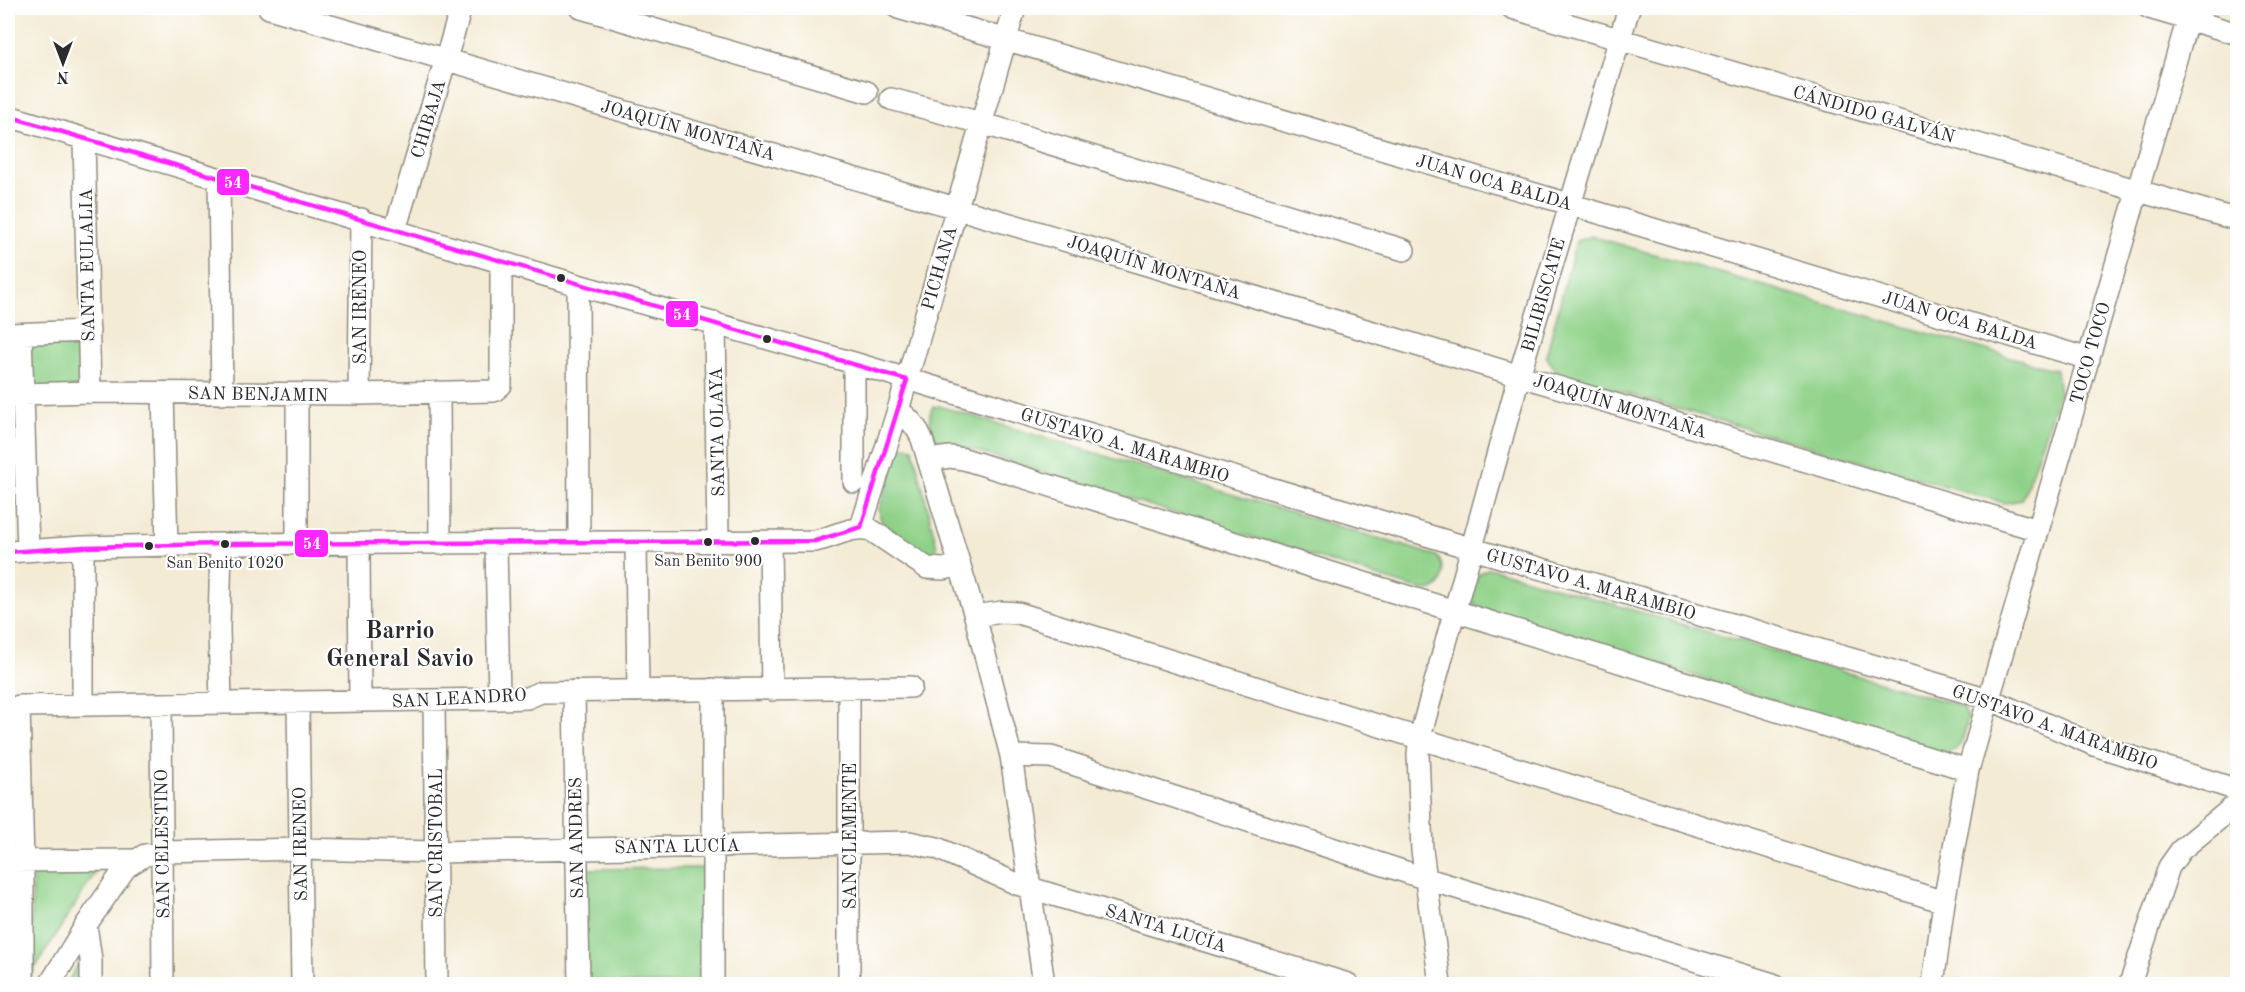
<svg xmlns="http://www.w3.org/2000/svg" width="2245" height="992" font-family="'Old Standard TT',serif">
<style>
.green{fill:#8fd188;stroke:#5d7e5a;stroke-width:1.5}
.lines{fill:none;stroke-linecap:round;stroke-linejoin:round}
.minor-casing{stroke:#908b80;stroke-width:24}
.minor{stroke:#fff;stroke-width:21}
.bus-1-casing{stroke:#fff;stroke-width:9}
.bus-1{stroke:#fe27ff;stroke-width:4.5}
.bus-dot{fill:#2b2b2b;stroke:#fff;stroke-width:2}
.labels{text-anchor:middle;stroke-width:4.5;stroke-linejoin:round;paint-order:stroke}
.bus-label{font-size:16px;fill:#2b2b2b;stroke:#fff}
.street-label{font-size:18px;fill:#2b2b2b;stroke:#fff}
.district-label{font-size:24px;font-weight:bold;fill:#2b2b2b;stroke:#fff}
.line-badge{stroke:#fff;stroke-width:2}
.badge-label{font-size:16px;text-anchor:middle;font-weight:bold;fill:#fff}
</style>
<rect width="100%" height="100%" fill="#fff"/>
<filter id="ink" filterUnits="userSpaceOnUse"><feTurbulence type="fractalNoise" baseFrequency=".0167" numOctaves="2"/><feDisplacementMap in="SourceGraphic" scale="12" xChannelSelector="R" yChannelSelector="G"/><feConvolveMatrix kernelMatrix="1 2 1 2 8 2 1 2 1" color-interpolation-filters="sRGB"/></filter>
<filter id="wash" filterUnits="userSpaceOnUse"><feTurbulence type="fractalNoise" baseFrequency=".008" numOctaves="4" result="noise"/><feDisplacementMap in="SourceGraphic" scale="24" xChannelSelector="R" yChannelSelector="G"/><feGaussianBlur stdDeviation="1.35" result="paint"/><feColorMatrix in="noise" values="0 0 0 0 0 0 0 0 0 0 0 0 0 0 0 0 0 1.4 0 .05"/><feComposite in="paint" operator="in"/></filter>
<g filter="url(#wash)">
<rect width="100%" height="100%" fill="#f4ebd5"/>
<!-- green -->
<path class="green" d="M1591,236L2056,370L2059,394L2022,500L2004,503L1558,374L1546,356L1576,241Z
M85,339L86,388L27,390L26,340Z
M939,406L1437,556C1447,570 1445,591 1424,591L937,439C930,432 927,416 933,407Z
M905,446L913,448L937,547L934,554L924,555L881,521L879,509L900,449Z
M1487,569H1493L1961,706L1968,718C1963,737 1964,751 1942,754L1480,608L1474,605L1471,596L1477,575Z
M33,865L93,868L95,873L30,976Z
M703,868L704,984H586L585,869Z
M80,960V984H67Z"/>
</g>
<g filter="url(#ink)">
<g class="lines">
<defs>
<path id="minor" d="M269,8L956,208L2038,530
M581,8L867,92
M898,8L1569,204L2089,359
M1512,8L2238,220
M2149,8L2238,34
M891,99L981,123L1404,250
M8,116L578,285L854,363L1473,549L1989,699L2094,745L2238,790
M84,139L90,392
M219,179L222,394
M395,230L461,8
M578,285L579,542
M715,323L718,541
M9,334L89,331
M21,334L28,550
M439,392L440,544
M163,393L167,546
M22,394L90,392L359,394L494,391L501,385V262
M359,394L361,219
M297,395V544
M898,410C909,418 917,426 922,439L975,616L1011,756L1044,984
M928,460L950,457L964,459L1968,770
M854,482V363
M861,527L898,410L1015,8
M770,541L772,690
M636,542L638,691
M496,543L499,699
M221,544L219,629L221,702
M359,544L360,701
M8,552L83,547L221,544L815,541C835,537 851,525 871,530L927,568L944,569L959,565
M975,616L1002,612L1018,613L1944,902
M849,688V984
M713,689V984
M574,691L579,984
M434,701L437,984
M298,703L302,984
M161,704L163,984
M83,705V547
M19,706L23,861V984
M8,710L19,706L499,699L527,698L541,692L911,687
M1011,756L1051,757L1424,878L1773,984
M8,861L133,860
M86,925L91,960V984
M50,984L86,925L126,867L145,855L162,852L300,849L437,852L909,842L937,848L1017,884L1348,984
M1440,984L1422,850L1418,754L1420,737L1519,376L1629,8
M1933,984L1944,902L1968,770L2191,8
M2130,984L2169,867L2181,850L2238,803"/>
</defs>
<!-- minor casing -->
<use href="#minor" class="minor-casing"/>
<!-- minor -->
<use href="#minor" class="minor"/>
<defs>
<path id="bus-1" d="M8,116L907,380
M861,527L907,380
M8,552L83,547L221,544L815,541L861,527"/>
</defs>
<!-- bus-1 casing -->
<use href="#bus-1" class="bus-1-casing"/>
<!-- bus-1 -->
<use href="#bus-1" class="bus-1"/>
</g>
</g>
<!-- markers -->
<g class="bus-dot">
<circle cx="561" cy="278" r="5"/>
<circle cx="767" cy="339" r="5"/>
<circle cx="755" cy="541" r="5"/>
<circle cx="708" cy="542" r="5"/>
<circle cx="225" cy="544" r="5"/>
<circle cx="149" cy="546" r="5"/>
</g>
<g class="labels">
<!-- bus labels -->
<g class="bus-label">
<text x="708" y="566">San Benito 900</text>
<text x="225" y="568">San Benito 1020</text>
</g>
<!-- street labels -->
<g class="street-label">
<text transform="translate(1874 114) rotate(16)" y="6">CÁNDIDO GALVÁN</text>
<text transform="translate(428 119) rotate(-73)" y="6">CHIBAJA</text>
<text transform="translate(688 130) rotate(16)" y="6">JOAQUÍN MONTAÑA</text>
<text transform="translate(1494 182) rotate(16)" y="6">JUAN OCA BALDA</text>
<text transform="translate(87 265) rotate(-91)" y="6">SANTA EULALIA</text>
<text transform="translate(1154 267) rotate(17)" y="6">JOAQUÍN MONTAÑA</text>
<text transform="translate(939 268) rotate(-74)" y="6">PICHANA</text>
<text transform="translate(1543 295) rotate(-74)" y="6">BILIBISCATE</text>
<text transform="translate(360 307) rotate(-90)" y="6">SAN IRENEO</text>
<text transform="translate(1960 320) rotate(17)" y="6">JUAN OCA BALDA</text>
<text transform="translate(2090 353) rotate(-74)" y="6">TOCO TOCO</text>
<text transform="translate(258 394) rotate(1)" y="6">SAN BENJAMIN</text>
<text transform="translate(1620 406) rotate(17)" y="6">JOAQUÍN MONTAÑA</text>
<text transform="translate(717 432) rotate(-91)" y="6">SANTA OLAYA</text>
<text transform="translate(1125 445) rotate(17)" y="6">GUSTAVO A. MARAMBIO</text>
<text transform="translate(1591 584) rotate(16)" y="6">GUSTAVO A. MARAMBIO</text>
<text transform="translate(459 698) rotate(-3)" y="6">SAN LEANDRO</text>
<text transform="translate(2055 727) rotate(20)" y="6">GUSTAVO A. MARAMBIO</text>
<text transform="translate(850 836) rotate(-90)" y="6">SAN CLEMENTE</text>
<text transform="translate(576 838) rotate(-91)" y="6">SAN ANDRES</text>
<text transform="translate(436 843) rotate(-90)" y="6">SAN CRISTOBAL</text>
<text transform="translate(162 844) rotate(-91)" y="6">SAN CELESTINO</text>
<text transform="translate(300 844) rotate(-91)" y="6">SAN IRENEO</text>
<text transform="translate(677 846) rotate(-1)" y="6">SANTA LUCÍA</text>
<text transform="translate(1166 928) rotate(17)" y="6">SANTA LUCÍA</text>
</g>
<!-- district labels -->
<g class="district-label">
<text x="400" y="638">Barrio<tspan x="400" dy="28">General Savio</tspan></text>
</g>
</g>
<g class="line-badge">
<rect x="216" y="168" width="34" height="28" rx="6" fill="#fe27ff"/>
<rect x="665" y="300" width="34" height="28" rx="6" fill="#fe27ff"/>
<rect x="294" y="529" width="35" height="29" rx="6" fill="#fe27ff"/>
</g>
<g class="badge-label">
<text x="233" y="188">54</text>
<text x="682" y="320">54</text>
<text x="312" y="549">54</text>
</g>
<!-- margin -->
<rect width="2245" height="992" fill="none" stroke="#fff" stroke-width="30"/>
<!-- north arrow -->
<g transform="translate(63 63) rotate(180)" stroke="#ffffff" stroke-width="4.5" paint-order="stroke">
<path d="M0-4.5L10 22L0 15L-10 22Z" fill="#2b2b2b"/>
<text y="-9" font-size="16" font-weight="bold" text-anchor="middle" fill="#2b2b2b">N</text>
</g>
</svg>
